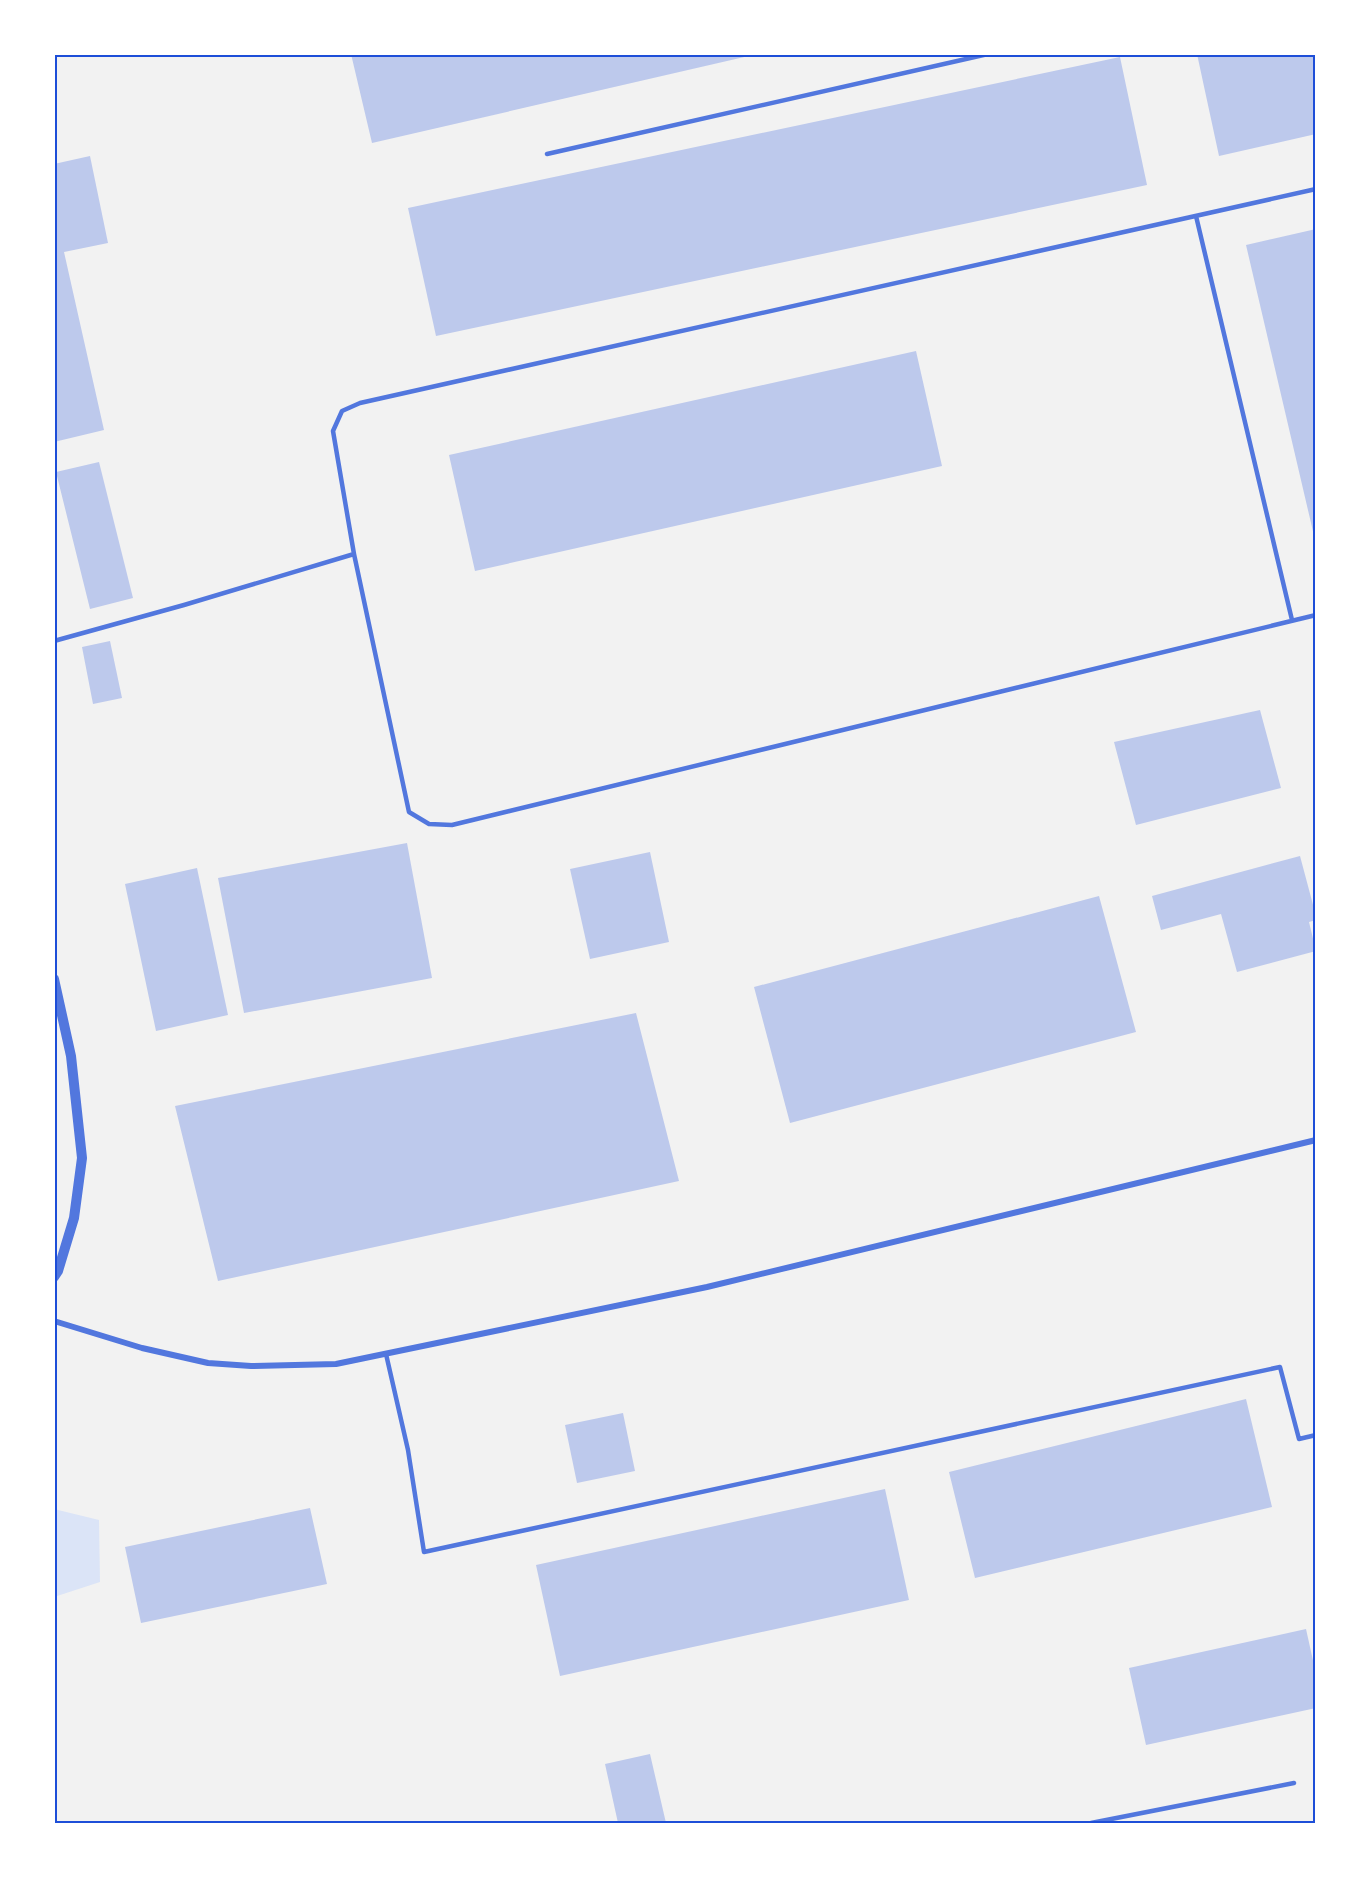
<svg xmlns="http://www.w3.org/2000/svg" width="1370" height="1877" font-family="Overpass,sans-serif">
<style>
.green{fill:#dbe4f7}
.building{fill:#bdc9ec}
.lines{fill:none;stroke-linecap:round;stroke-linejoin:round}
.service{stroke:#5277de;stroke-width:4.5}
.minor{stroke:#5277de;stroke-width:6}
.tertiary{stroke:#5277de;stroke-width:10}
.neatline{fill:none;stroke:#1d4ed8;stroke-width:2}
</style>
<rect width="100%" height="100%" fill="#f2f2f2"/>
<!-- green -->
<path class="green" d="M54,1509L99,1520L100,1582L54,1597Z"/>
<!-- building -->
<path class="building" d="M351,54H753V55L372,143Z
M1197,54H1316V134L1219,156Z
M1120,57L1147,185L436,336L408,208Z
M90,156L108,243L64,252L104,430L54,442V164Z
M1316,229V539L1315,540L1246,245Z
M916,351L942,466L475,571L449,455Z
M99,462L133,598L90,609L56,472Z
M110,641L122,698L93,704L82,647Z
M1260,710L1281,788L1136,825L1114,742Z
M407,843L432,978L244,1013L218,878Z
M650,852L669,942L590,959L570,869Z
M1300,856L1316,916V920L1309,922L1316,951L1237,972L1221,914L1161,930L1152,896Z
M197,868L228,1015L156,1031L125,884Z
M1099,896L1136,1032L790,1123L754,987Z
M636,1013L679,1181L218,1281L175,1106Z
M1246,1399L1272,1507L975,1578L949,1472Z
M623,1413L635,1471L577,1483L565,1425Z
M885,1489L909,1600L560,1676L536,1565Z
M310,1508L327,1584L141,1623L125,1547Z
M1306,1629L1316,1674V1708L1146,1745L1129,1668Z
M650,1754L666,1823H618L605,1764Z"/>
<g class="lines">
<!-- service -->
<path class="service" d="M547,154L988,54
M1196,216L1292,620
M354,554L409,812L429,824L452,825L1316,615
M54,641L184,605L354,554L333,431L342,411L360,403L1316,189
M386,1354L408,1450L424,1552L1280,1367L1299,1439L1316,1435
M1091,1823L1294,1783"/>
<!-- minor -->
<path class="minor" d="M54,1321L142,1348L208,1363L251,1366L336,1364L707,1287L1316,1140"/>
<!-- tertiary -->
<path class="tertiary" d="M54,979L71,1056L82,1158L74,1218L58,1271L54,1277"/>
</g>
<!-- border -->
<rect width="1370" height="1877" fill="none" stroke="#ffffff" stroke-width="111"/>
<rect x="56" y="56" width="1258" height="1766" class="neatline"/>
</svg>
